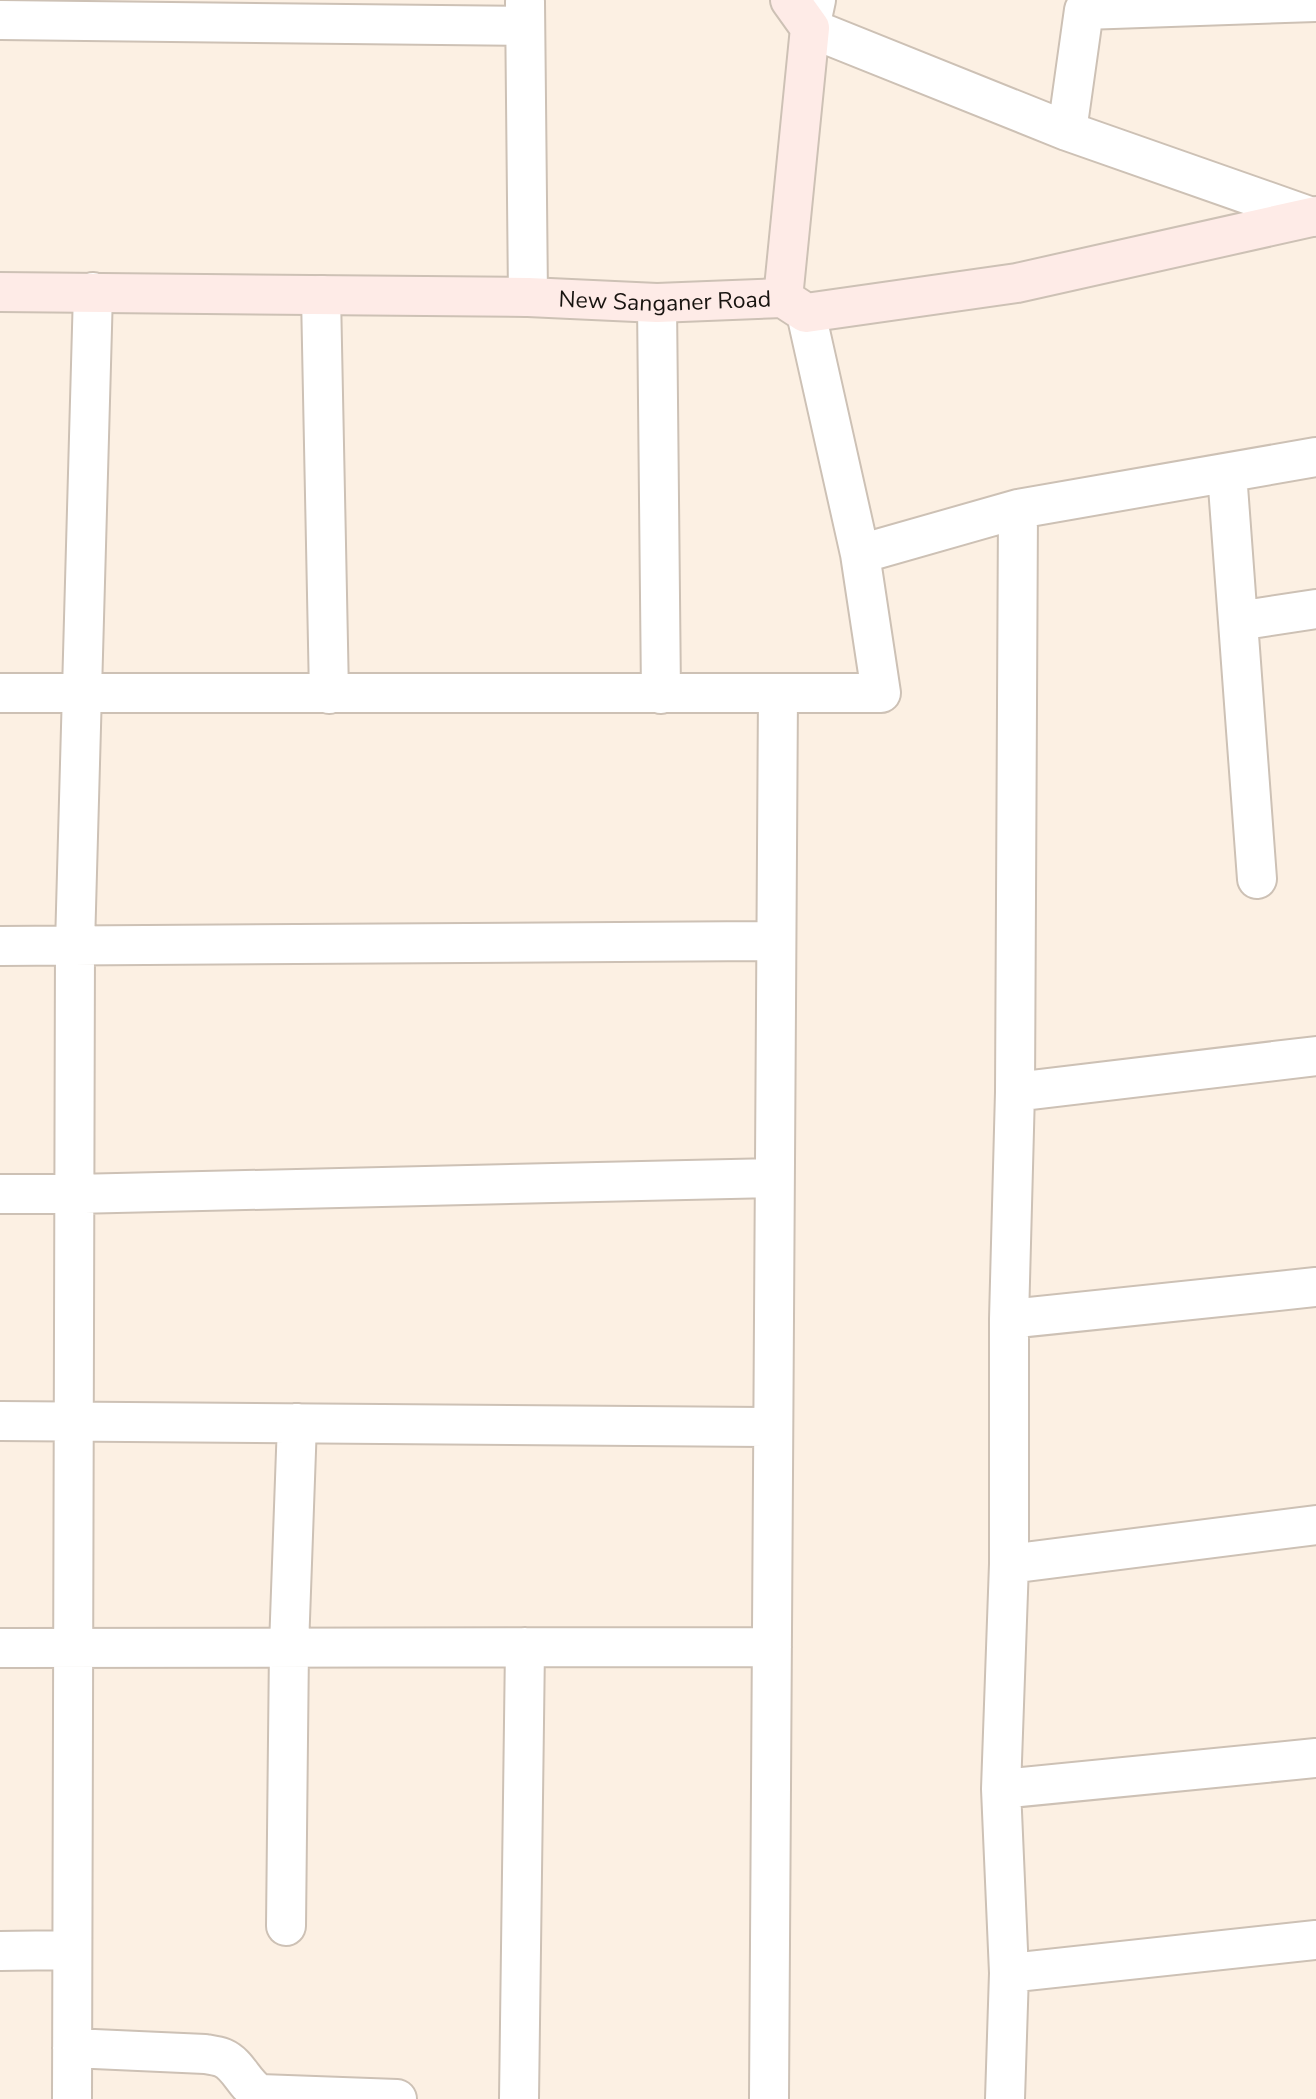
<svg xmlns="http://www.w3.org/2000/svg" width="1316" height="2099" font-family="'Nunito Sans',sans-serif">
<style>
.lines{fill:none;stroke-linecap:round;stroke-linejoin:round}
.street-casing{stroke:#cdc1b5;stroke-width:42}
.secondary-casing{stroke:#cdc1b5;stroke-width:42}
.street{stroke:#fff;stroke-width:38}
.secondary{stroke:#feebe7;stroke-width:38}
.labels{text-anchor:middle;stroke-width:5;stroke-linejoin:round;paint-order:stroke}
.street-label{font-size:23px;fill:#181410;stroke:#fcf0e3}
</style>
<rect width="100%" height="100%" fill="#fcf0e3"/>
<g class="lines">
<defs>
<path id="street" d="M816,0L810,28L1067,131L1312,217
M525,2L528,297
M0,20L525,26
M1067,131L1084,10L1316,2
M321,295L329,694
M657,303L661,694
M1227,473L1257,879
M860,554L1018,509L1316,457
M1238,621L1316,609
M0,693H881L860,554L806,313
M0,946L776,941
M1015,1092L1316,1056
M0,1194H74L774,1178
M1009,1319L1316,1287
M0,1421L773,1427
M1009,1564L1316,1525
M0,1648L772,1647
M1001,1789L1316,1758
M286,1926L289,1647L297,1423
M0,1951L72,1950
M1009,1973L1316,1940
M72,2048L205,2054C211,2055 218,2056 223,2058C239,2065 244,2085 260,2094L397,2099
M72,2099L75,945L93,292
M519,2099L525,1647
M769,2099L778,693
M1005,2099L1009,1973L1001,1789L1009,1564V1319L1015,1092L1018,509"/>
<g id="secondary">
<path id="s1" d="M0,292L528,297L657,303L783,298L806,313L1017,283L1316,216"/>
<path d="M783,298L810,28L790,0"/>
</g>
</defs>
<!-- street casing -->
<use href="#street" class="street-casing"/>
<!-- secondary casing -->
<use href="#secondary" class="secondary-casing"/>
<!-- street -->
<use href="#street" class="street"/>
<!-- secondary -->
<use href="#secondary" class="secondary"/>
</g>
<g class="labels">
<!-- street labels -->
<g class="street-label">
<text dy="8" stroke="none"><textPath href="#s1" startOffset="665">New Sanganer Road</textPath></text>
</g>
</g>
</svg>
